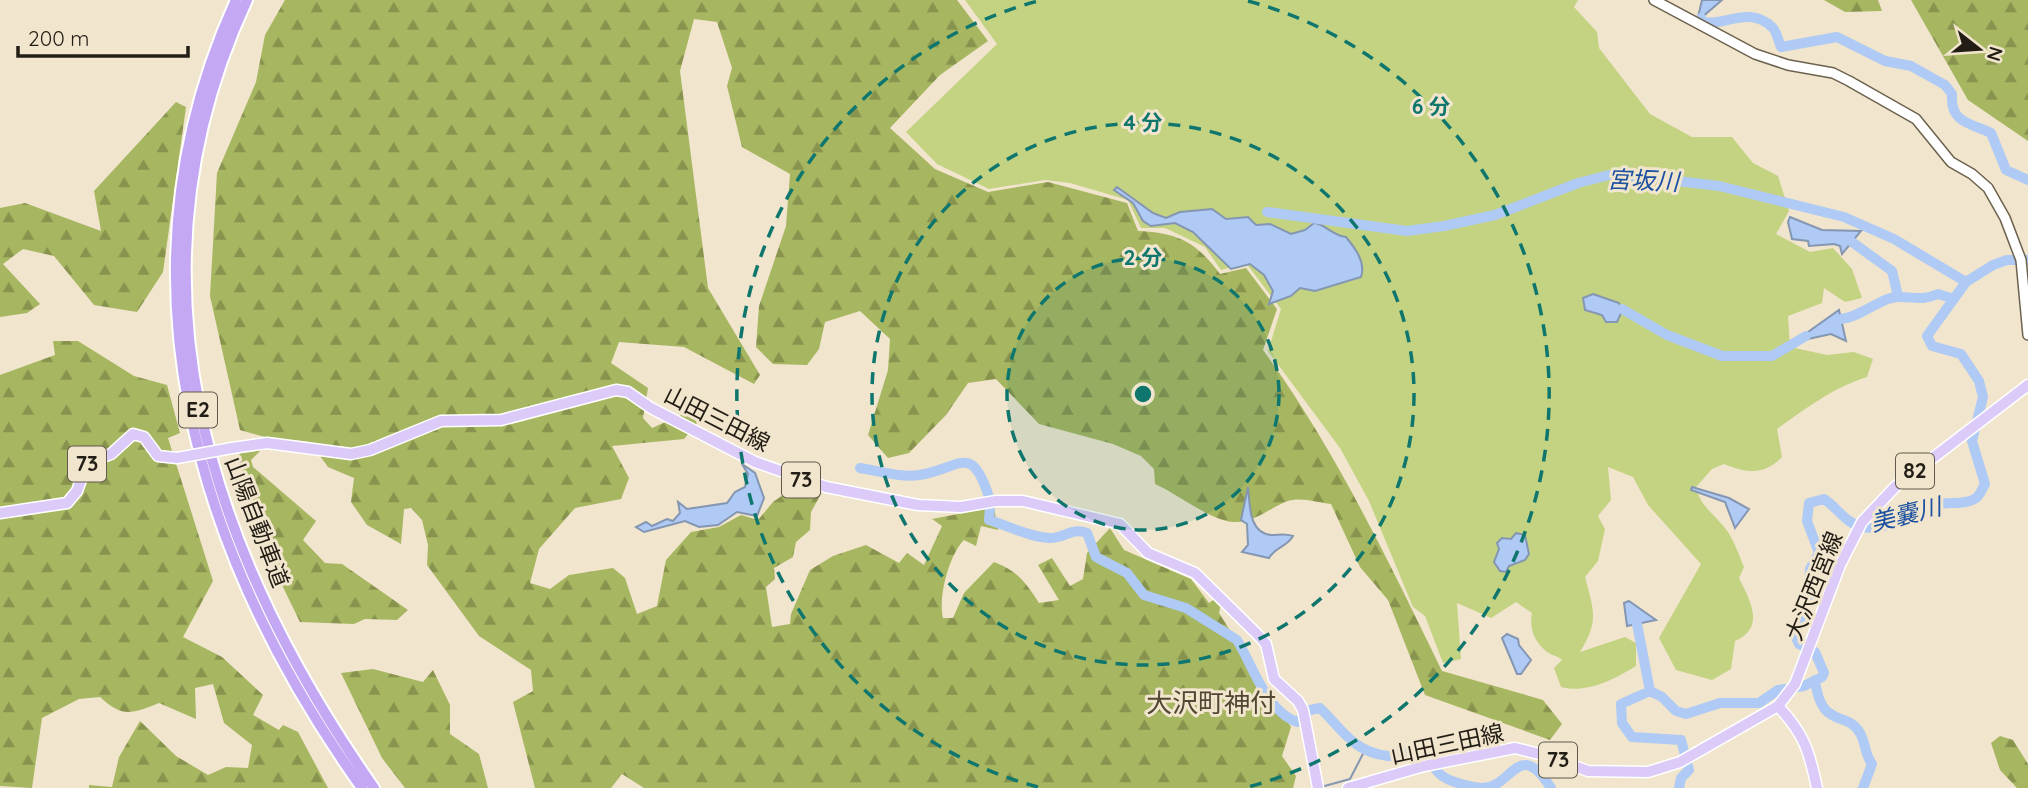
<svg xmlns="http://www.w3.org/2000/svg" width="2028" height="788" font-family="Quicksand,'Noto Sans JP',sans-serif">
<style>
.grass{fill:#c3d382}
.forest{fill:url(#forest-firs)}
.water{fill:#aecaf5;stroke:#8496b2;stroke-width:2}
.lines{fill:none;stroke-linecap:round;stroke-linejoin:round}
.stream{stroke:#8496b2;stroke-width:2}
.river{stroke:#aecaf5;stroke-width:10}
.secondary-casing{stroke:#6c624d;stroke-width:12}
.primary-casing{stroke:#fff;stroke-width:13}
.highway-casing{stroke:#fff;stroke-width:14}
.secondary{stroke:#fff;stroke-width:9}
.primary{stroke:#dccbf8;stroke-width:10}
.highway{stroke:#c4a8f3;stroke-width:10}
.primary-bridge-casing{stroke:#fff;stroke-width:13;stroke-linecap:butt}
.primary-bridge{stroke:#dccbf8;stroke-width:10}
.ring{fill:none;stroke:#0f766e;stroke-width:3.5;stroke-dasharray:12 9}
.labels{text-anchor:middle;stroke-width:6;stroke-linejoin:round;paint-order:stroke}
.shield{fill:#f1e5cd;stroke:#60594c;stroke-width:2}
.shield-label{font-size:21px;font-weight:bold;fill:#221d15}
.street-label{font-size:23px;fill:#221d15;stroke:#f1e5cd}
.water-label{font-size:24px;font-style:italic;fill:#1c51a2;stroke:#f1e5cd}
.quarter-label{font-size:26px;fill:#514733;stroke:#f1e5cd}
.centre{fill:#0f766e;stroke:#f1e5cd;stroke-width:3.5}
.ring-label{font-size:21px;text-anchor:middle;font-weight:bold;fill:#0f766e;stroke:#f1e5cd;stroke-width:6;stroke-linejoin:round;paint-order:stroke}
</style>
<defs>
<pattern id="forest-firs" width="22" height="20" patternUnits="userSpaceOnUse" patternTransform="scale(1.75)"><rect width="22" height="20" fill="#a7b660"/><path d="M5 1l3.5 6h-7zM16 11l3.5 6h-7z" fill="#88934e"/></pattern>
</defs>
<rect width="100%" height="100%" fill="#f1e5cd"/>
<!-- grass -->
<path class="grass" d="M965,0H1578L1574,7L1597,32L1599,48L1650,114L1692,137H1732L1753,163L1778,176L1789,211L1776,234L1810,252L1833,248L1852,269L1862,298L1845,302L1824,288L1822,303L1788,316L1790,347L1827,355L1854,352L1873,359L1867,377C1834,387 1805,409 1777,429L1782,457C1764,476 1746,473 1724,464L1712,469L1696,487C1700,507 1717,516 1728,532C1735,543 1739,555 1744,567L1739,578C1750,600 1766,628 1735,641L1731,669L1712,680L1676,670L1659,638L1701,564L1648,505L1633,477L1608,467L1611,500L1598,516L1605,529L1598,561L1585,577C1594,611 1599,621 1580,652L1625,637L1636,643V666C1615,679 1586,694 1561,687L1554,668L1562,660C1557,655 1551,656 1546,651C1534,642 1529,627 1532,613L1516,602L1491,618L1457,603L1461,659L1443,663L1425,616L1413,607L1369,501L1340,448L1268,351L1281,309L1246,263L1221,270L1205,247L1165,228H1141L1128,200L1070,183L1045,180L989,189L937,164L906,132L997,44Z"/>
<!-- forest -->
<path class="forest" d="M285,0H957L988,41L940,75L890,128L935,169L988,192L1048,182L1127,203L1138,231C1179,233 1196,242 1220,274L1246,268L1277,309L1263,350C1335,449 1388,560 1442,671L1543,700L1562,724L1550,740L1425,695L1388,600L1360,567L1331,504C1320,503 1305,498 1293,500C1278,501 1256,524 1233,522C1209,520 1178,494 1155,484L1154,469L1141,456L1113,444L1039,424L996,379L968,383L946,415L909,453L888,458L868,435L888,370L890,339L860,311L825,322L819,349L807,365L773,364L756,347L759,306L786,226L790,174L742,147L727,86L732,68L717,22L694,19L680,71L708,288L760,375L754,384L684,347L619,342L611,363L648,388L643,418L652,428L686,413L709,408L684,439L612,446L629,478L621,499L575,508L539,549L530,583L550,589L569,575L613,568L625,578L637,614L657,606L666,560L691,532L719,527L741,515L758,520L773,502L800,483L822,492L811,512L810,530L796,542L793,557L774,568L775,579L766,587L772,627L790,624L791,614L810,570L833,556L866,545L899,563L907,553L924,565L942,526L932,519L994,507L998,530L981,526L976,546L964,540C949,555 938,597 943,618H953L964,593L994,562C1016,570 1026,582 1039,603L1059,600L1038,565L1052,558L1070,586L1083,579L1087,553L1110,528L1124,550L1191,579L1209,603L1216,598L1221,604L1219,613L1291,727L1282,756L1296,776L1293,788H644L622,774L611,788H535L513,702L533,691L531,670L479,636L427,565L428,545L422,520L411,508L404,509L401,544L367,525L351,502L354,478L328,467L310,442L265,437L240,430L210,296L217,173L256,82L265,35Z
M1824,0H1878L1882,11L1845,12Z
M1911,0H2028V141L1968,100Z
M176,102L186,107L163,272L137,312L94,305L54,256L23,249L3,264L40,304L27,313L0,317V208L25,203L101,231L94,191Z
M53,341H78L134,376L167,385L180,433L168,438L213,581L183,637L222,657L263,695L253,715L279,730L283,725L298,732L328,788H89V785L112,787L119,757L140,721L176,756L208,775L226,767L248,768L252,745L224,723L213,684L195,688L196,719L159,703C131,714 123,718 100,697L79,699L42,718L32,788L0,786V375L55,355Z
M265,446L251,460L253,467L316,521L303,540L325,563L342,564L408,610L397,620L365,619L354,624L300,622L263,546L238,457L242,449Z
M373,669L423,682L433,670L450,705V734L479,754L488,788H405L382,758L341,673Z
M2000,736L2013,740L2028,764V788H2017L2000,770L1991,743Z"/>
<!-- water -->
<path class="water" d="M1702,0H1722L1701,18L1698,17Z
M1117,187L1153,213L1166,218L1180,212L1212,209L1226,219L1248,217L1256,225L1270,224L1291,234L1305,230L1314,223C1326,224 1331,235 1346,237C1355,248 1366,262 1361,277L1315,291L1300,288L1291,296L1269,304L1273,291L1264,275L1250,264L1231,269L1193,232L1175,223L1151,226L1143,221L1133,203L1114,190Z
M1790,217L1822,230L1861,231L1842,254L1840,246L1834,244L1809,246L1808,241L1792,239L1788,222Z
M1593,294L1619,303L1622,311L1617,322H1606L1602,315L1585,310L1583,298Z
M1839,310L1846,341L1831,334L1808,339V332Z
M742,464L755,473L764,498L757,516L737,512L718,525L699,527L685,521L644,532L636,527L646,522L652,526L667,519L673,521L680,513L678,502L687,509L727,503L735,492L745,487L748,474Z
M1248,487C1250,503 1248,533 1271,535C1280,535 1284,533 1293,536C1287,547 1276,546 1269,558L1242,552L1248,545L1247,524L1241,520Z
M1692,487L1729,498L1749,509L1735,528L1725,502L1691,490Z
M1516,533L1525,535L1529,554L1525,560L1509,566L1506,572L1500,571L1494,562L1499,549L1497,543L1502,538L1511,539Z
M1629,601L1656,620L1627,626L1624,603Z
M1507,634L1518,639L1519,645L1531,660L1521,674H1517L1502,638Z"/>
<g class="lines">
<!-- stream -->
<path class="stream" d="M1321,787L1350,779L1366,748"/>
<!-- river -->
<path class="river" d="M1701,18V22C1725,27 1748,5 1772,27C1777,31 1778,41 1781,47L1837,37L1885,61L1911,66L1945,85L1952,94C1950,123 1970,123 1991,133L2006,170L2028,180
M1267,212L1407,231L1444,226L1495,215L1578,183L1609,175L1653,178L1719,186L1844,217L1894,239L1966,282
M1852,242L1892,271L1898,296
M1622,309L1667,335L1722,356H1772L1806,336
M1841,319C1862,317 1882,296 1899,297C1915,297 1922,301 1938,294L1954,299
M860,468C878,471 902,478 919,475C960,469 971,441 989,497
M990,507L989,520C1008,526 1030,537 1049,538C1064,539 1071,527 1087,533L1096,557L1127,573L1144,595L1186,608L1237,640C1253,666 1266,711 1297,722L1310,710L1320,708C1342,729 1353,752 1388,756C1399,757 1409,747 1419,751C1429,756 1433,769 1441,775C1449,782 1471,787 1482,788C1513,788 1518,736 1551,788
M1637,624L1650,691
M1815,680C1821,730 1847,710 1860,733C1866,743 1864,753 1872,764L1863,788
M1679,788L1681,778L1689,770L1681,740L1632,737L1622,723L1621,704L1650,691L1662,697L1676,711L1686,714L1720,703H1759L1778,690L1804,686L1822,677L1824,673L1815,652L1799,644L1795,635L1808,596L1810,569L1819,553L1807,521L1809,503L1824,499C1838,508 1845,523 1862,527C1889,533 1913,509 1939,504C1951,502 1966,505 1976,498C1980,495 1982,489 1985,484L1972,441L1983,397L1979,381L1961,354L1932,346L1927,336L1966,282L1993,265L2007,260H2028"/>
<defs>
<path id="secondary" d="M1654,0L1755,54L1788,65L1833,73L1849,81L1916,119L1951,162L1972,174L1988,188L2005,218L2021,260L2028,335"/>
<path id="primary" d="M232,448L267,443L351,454L370,450L441,421L501,420L616,390L628,392L651,408L755,462L826,487L918,505L961,507L996,501H1023L1120,524L1148,553L1195,573L1257,634L1266,644L1274,679L1298,701L1303,710L1318,788
M0,513L67,503L77,491L87,463L111,454L133,434L144,437L158,456L177,458
M1778,706C1804,734 1809,750 1817,788
M1348,788L1424,766L1515,748L1547,756L1588,771L1648,772L1680,762L1778,706L1795,684L1840,565L1862,522L1895,487L2028,385"/>
<path id="highway" d="M236,0C111,274 195,554 362,788
M247,0C118,277 208,551 374,788"/>
</defs>
<!-- secondary casing -->
<use href="#secondary" class="secondary-casing"/>
<!-- primary casing -->
<use href="#primary" class="primary-casing"/>
<!-- highway casing -->
<use href="#highway" class="highway-casing"/>
<!-- secondary -->
<use href="#secondary" class="secondary"/>
<!-- primary -->
<use href="#primary" class="primary"/>
<!-- highway -->
<use href="#highway" class="highway"/>
<defs>
<path id="primary-bridge" d="M177,458L232,448"/>
</defs>
<!-- primary-bridge casing -->
<use href="#primary-bridge" class="primary-bridge-casing"/>
<!-- primary-bridge -->
<use href="#primary-bridge" class="primary-bridge"/>
</g>
<!-- distance rings -->
<circle cx="1143" cy="394" r="136" fill="#0f766e" fill-opacity=".12"/>
<g class="ring">
<circle cx="1143" cy="394" r="136"/>
<circle cx="1143" cy="394" r="271"/>
<path d="M1038 787A407 407 0 0 1 1038 1M1248 1A407 407 0 0 1 1248 787"/>
</g>
<g class="labels">
<!-- shield labels -->
<g class="shield">
<rect x="179" y="392.5" width="38" height="35" rx="5"/>
<rect x="68" y="446.5" width="38" height="35" rx="5"/>
<rect x="1896" y="453.5" width="38" height="35" rx="5"/>
<rect x="782" y="462.5" width="38" height="35" rx="5"/>
<rect x="1539" y="742.5" width="38" height="35" rx="5"/>
</g>
<g class="shield-label">
<text x="198" y="417">E2</text>
<text x="87" y="471">73</text>
<text x="1915" y="478">82</text>
<text x="801" y="487">73</text>
<text x="1558" y="767">73</text>
</g>
<!-- street labels -->
<g class="street-label">
<text transform="translate(717 419) rotate(27)" y="8">山田三田線</text>
<text transform="translate(257 522) rotate(69)" y="8">山陽自動車道</text>
<text transform="translate(1814 586) rotate(-68)" y="8">大沢西宮線</text>
<text transform="translate(1447 744) rotate(-12)" y="8">山田三田線</text>
</g>
<!-- water labels -->
<g class="water-label">
<text transform="translate(1643 181) rotate(2)" y="8">宮坂川</text>
<text transform="translate(1906 515) rotate(-14)" y="8">美嚢川</text>
</g>
<!-- quarter labels -->
<g class="quarter-label">
<text x="1211" y="712">大沢町神付</text>
</g>
</g>
<circle cx="1143" cy="394" r="10" class="centre"/>
<g class="ring-label">
<text x="1431" y="114">6 分</text>
<text x="1143" y="130">4 分</text>
<text x="1143" y="265">2 分</text>
</g>
<!-- north arrow -->
<g transform="translate(1979 49) rotate(107)" stroke="#f1e5cd" stroke-width="5" paint-order="stroke">
<path d="M0-5L12 26L0 18L-12 26Z" fill="#221d15"/>
<text y="-10" font-size="19" font-weight="bold" text-anchor="middle" fill="#221d15">N</text>
</g>
<!-- scale -->
<path d="M18 46v10h170v-10" fill="none" stroke="#221d15" stroke-width="3.5"/>
<text x="28" y="46" font-size="21" fill="#221d15" stroke="#f1e5cd" stroke-width="5" paint-order="stroke">200 m</text>
</svg>
